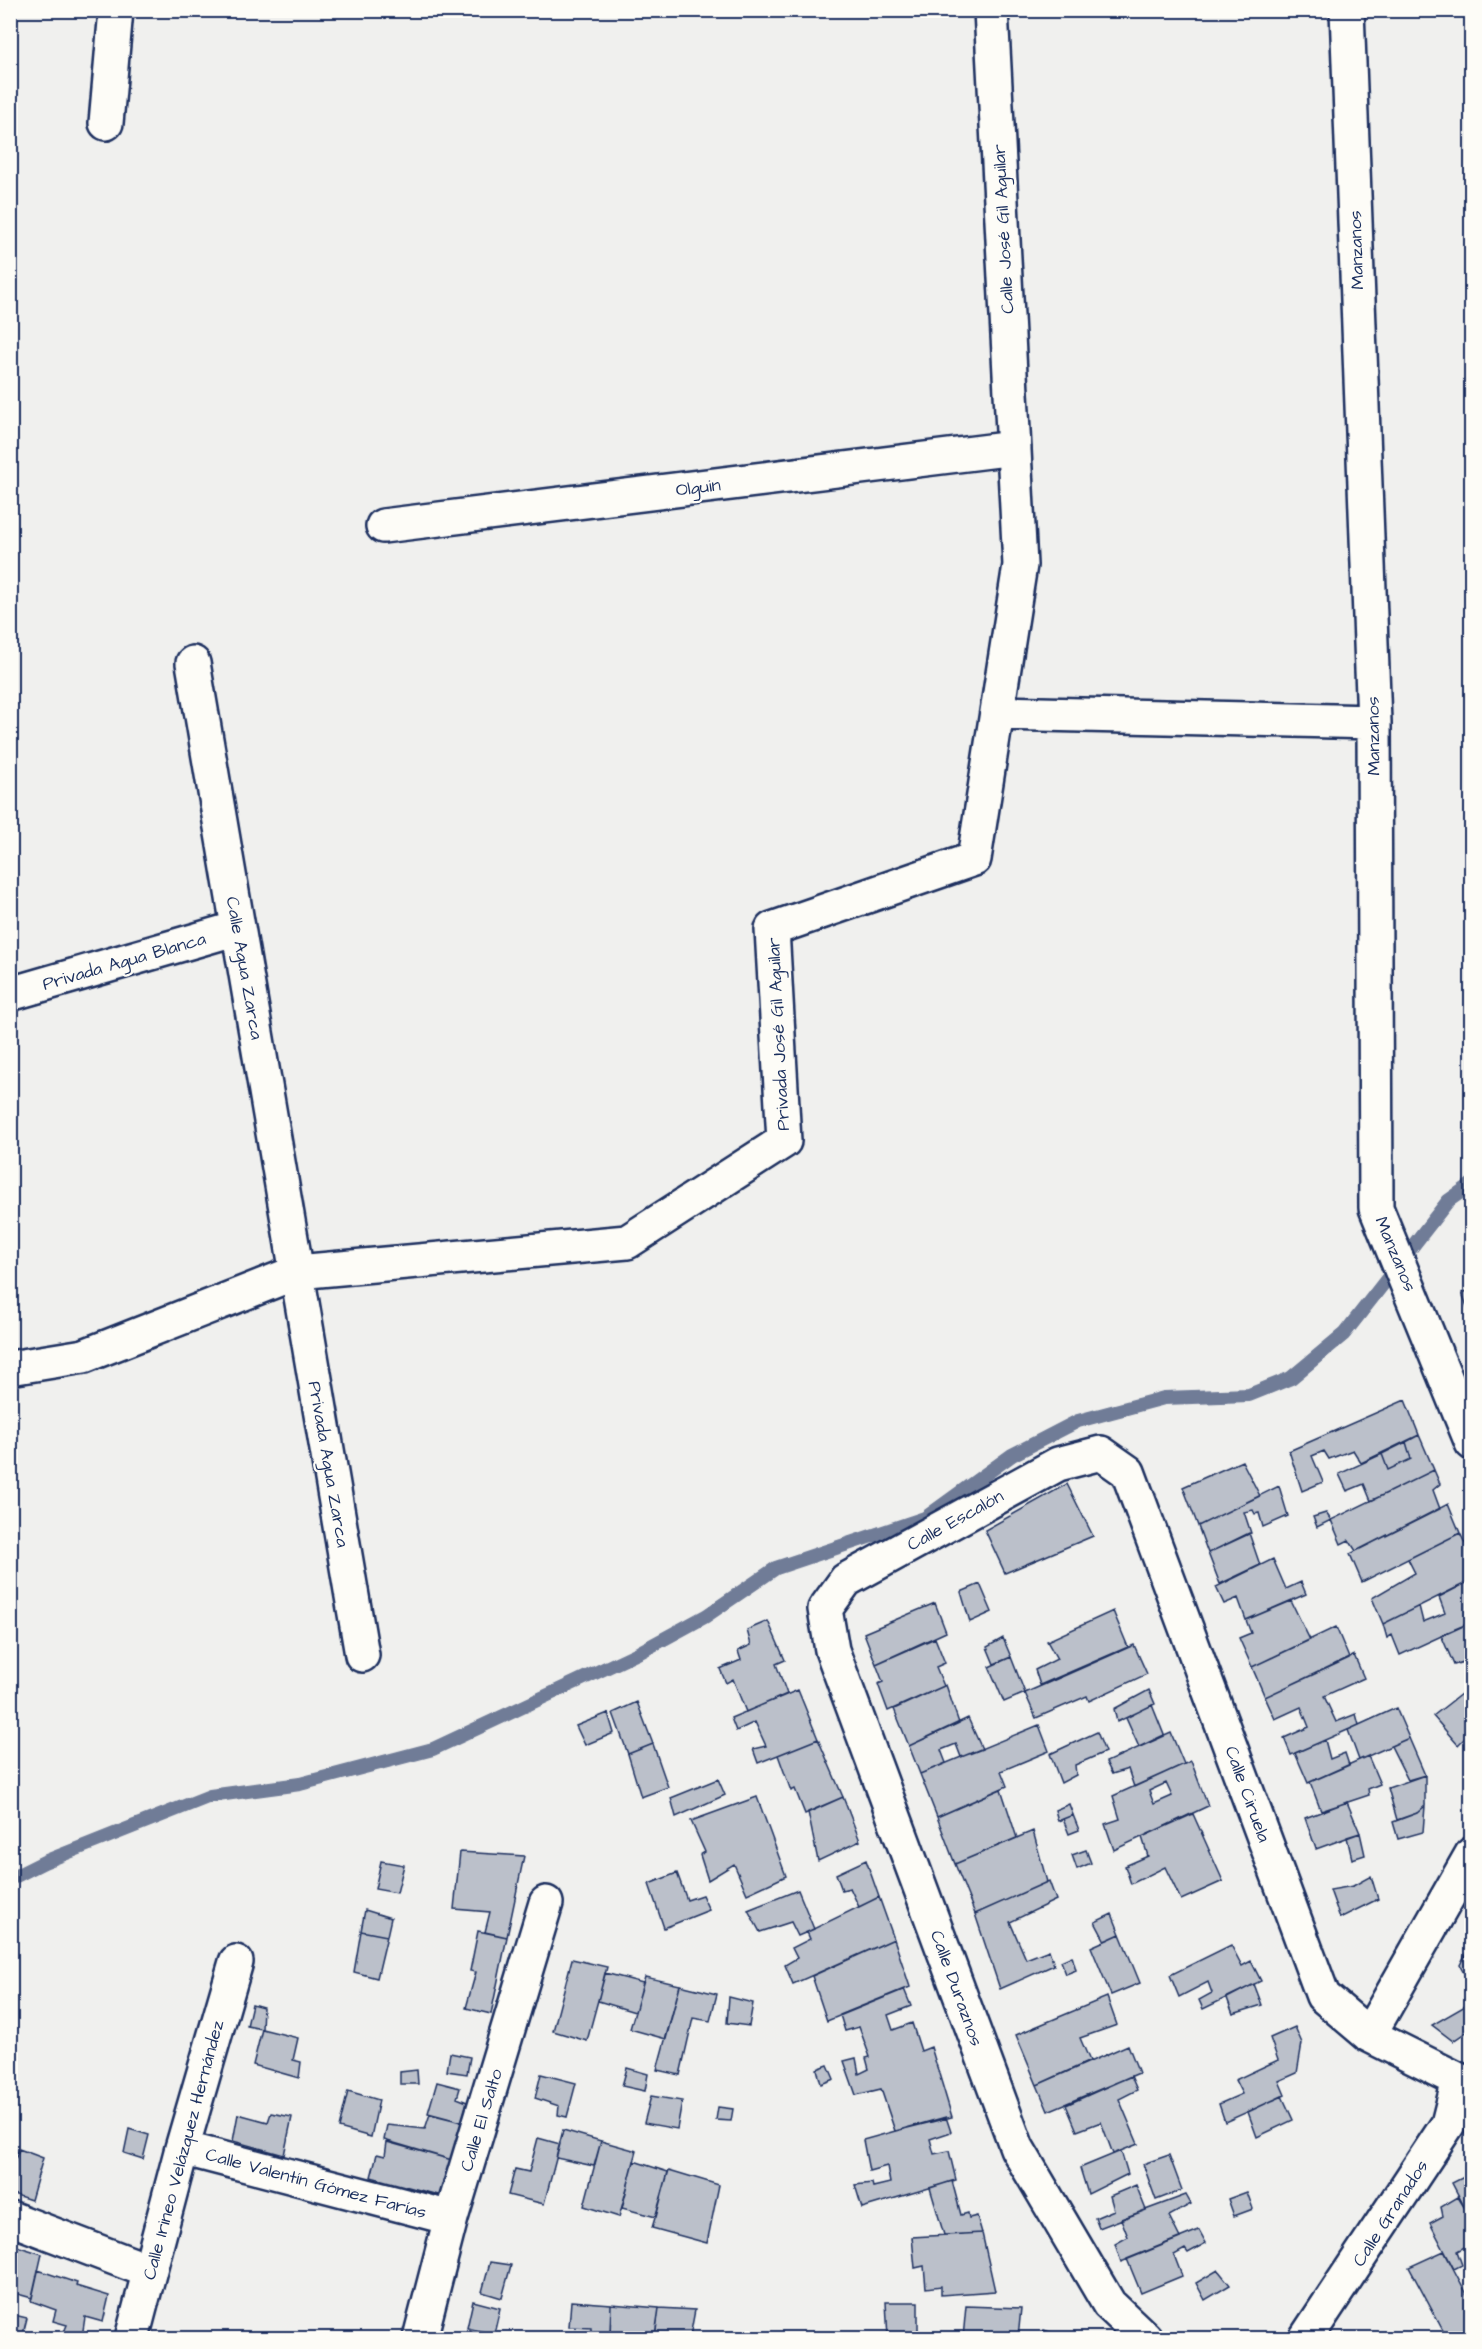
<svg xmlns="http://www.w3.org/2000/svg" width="1482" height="2349" font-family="'Architects Daughter',sans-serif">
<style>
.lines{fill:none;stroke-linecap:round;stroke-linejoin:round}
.stream{stroke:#6f7b97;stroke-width:14}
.building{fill:#bbc0ca;stroke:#1b2f5e;stroke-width:1.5;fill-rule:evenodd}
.street-casing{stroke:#1b2f5e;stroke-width:38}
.street{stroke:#fdfcf7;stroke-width:33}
.labels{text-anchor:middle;stroke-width:4.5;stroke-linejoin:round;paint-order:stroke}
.street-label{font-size:18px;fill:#1b2f5e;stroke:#fdfcf7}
</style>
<rect width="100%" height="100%" fill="#f0f0ee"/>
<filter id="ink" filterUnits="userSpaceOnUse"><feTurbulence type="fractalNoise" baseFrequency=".0167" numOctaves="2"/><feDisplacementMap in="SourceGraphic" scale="12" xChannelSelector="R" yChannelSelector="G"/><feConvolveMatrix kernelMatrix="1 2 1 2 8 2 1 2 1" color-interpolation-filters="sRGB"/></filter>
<g filter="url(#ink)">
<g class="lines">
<!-- stream -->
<path class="stream" d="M10,1879L44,1862L210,1796L300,1784L433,1749L640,1652L706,1616L776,1568L925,1518L1012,1455L1078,1421L1164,1398L1249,1395L1291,1378L1344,1334L1448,1201L1472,1184"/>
</g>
<!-- building -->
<path class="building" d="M1472,1289V1320L1462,1293Z
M1405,1400L1419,1435L1361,1463L1353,1450L1329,1459L1324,1451L1312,1456L1323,1482L1302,1491L1289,1451Z
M1419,1435L1434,1470L1371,1501L1364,1484L1347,1491L1339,1474L1382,1454L1388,1470L1411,1459L1406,1442Z
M1406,1442L1411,1459L1388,1470L1382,1454Z
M1242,1461L1260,1496L1198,1526L1183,1487Z
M1434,1470L1440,1484L1433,1490L1440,1509L1356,1551L1349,1540L1341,1544L1331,1520Z
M1067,1484L1093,1536L1005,1573L985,1530Z
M1279,1486L1288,1516L1263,1527L1259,1513L1255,1514L1253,1510L1244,1512L1251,1533L1208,1553L1198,1526Z
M1448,1504L1460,1533L1362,1582L1350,1554Z
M1326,1513L1331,1520L1317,1527L1313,1517Z
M1249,1533L1260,1565L1220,1584L1208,1553Z
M1460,1533L1472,1558V1580L1383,1624L1372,1598L1415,1573L1408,1559Z
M1273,1559L1286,1589L1301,1582L1306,1594L1246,1620L1238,1598L1224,1604L1216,1587Z
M1472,1580V1622L1400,1655L1392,1635L1387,1638L1383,1624L1419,1606L1423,1622L1445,1613L1439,1597Z
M980,1584L992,1612L970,1622L961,1592Z
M1291,1601L1310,1640L1252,1667L1239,1638L1251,1633L1246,1620Z
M935,1603L946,1632L876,1664L864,1633Z
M1113,1611L1128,1647L1040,1685L1035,1670L1057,1659L1047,1641Z
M768,1621L785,1660L776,1664L787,1694L746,1712L733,1679L726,1683L720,1669L741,1660L738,1651L751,1645L747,1630Z
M1472,1622V1659L1454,1665L1441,1635Z
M1336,1627L1349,1658L1265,1697L1252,1667Z
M935,1638L945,1663L936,1667L944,1686L888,1711L878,1684L883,1682L876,1664Z
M1003,1638L1011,1657L994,1664L987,1647Z
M1134,1645L1147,1674L1089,1701L1087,1696L1036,1718L1025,1693Z
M1354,1655L1364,1678L1324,1696L1336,1722L1356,1714L1359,1725L1291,1755L1284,1738L1309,1727L1301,1707L1275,1719L1265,1697Z
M1011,1657L1025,1693L1004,1702L989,1667Z
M946,1685L959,1723L909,1746L894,1709Z
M798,1690L818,1739L758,1763L753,1749L766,1746L755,1722L736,1731L731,1718Z
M1149,1690L1155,1704L1117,1722L1114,1709Z
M1461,1694L1472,1706V1731L1458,1745L1433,1716Z
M637,1702L653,1744L628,1754L613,1713Z
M1152,1705L1164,1735L1139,1747L1126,1718Z
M1396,1708L1409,1738L1359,1760L1348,1730Z
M608,1713L614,1733L585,1745L576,1726Z
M968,1718L982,1749L961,1757L956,1744L941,1750L946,1763L920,1774L909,1746Z
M1039,1725L1049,1751L1001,1771L1007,1786L937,1817L920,1774Z
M1097,1732L1105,1752L1075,1765L1076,1775L1061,1783L1050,1754Z
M1171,1733L1184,1764L1134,1787L1128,1769L1112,1774L1106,1762Z
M1409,1738L1425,1775L1408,1780L1391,1746Z
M818,1739L843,1797L805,1814L795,1789L791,1791L778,1755Z
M1325,1740L1330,1759L1345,1753L1349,1765L1308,1783L1295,1753Z
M653,1744L668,1787L641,1797L628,1754Z
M1368,1756L1380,1784L1368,1789L1369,1795L1321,1811L1310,1782Z
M1191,1761L1208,1806L1114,1850L1105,1824L1120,1819L1113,1796ZM1166,1783L1172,1796L1154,1804L1149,1791Z
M1425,1775V1806L1417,1813L1397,1820L1388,1788Z
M718,1779L725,1795L676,1817L671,1798Z
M1001,1789L1017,1838L955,1864L937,1817Z
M757,1797L786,1876L747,1894L734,1864L708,1880L700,1855L705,1852L691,1821Z
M843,1797L860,1841L818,1861L808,1812Z
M1347,1802L1360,1833L1316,1849L1305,1818Z
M1069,1804L1073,1815L1058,1821L1055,1810Z
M1425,1806L1423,1832L1398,1839L1393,1822L1417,1813Z
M1193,1814L1223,1881L1181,1900L1165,1867L1131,1884L1125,1866L1148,1856L1142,1837Z
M1073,1815L1079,1830L1069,1834L1063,1819Z
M1033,1831L1047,1882L975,1914L955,1864Z
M1360,1833L1365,1855L1352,1859L1347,1837Z
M1086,1850L1091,1863L1077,1869L1072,1855Z
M460,1852L524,1856L507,1937L485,1932L490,1912L454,1909Z
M866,1860L879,1897L859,1907L850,1888L842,1890L836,1874Z
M381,1861L404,1865L397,1893L375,1889Z
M677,1873L687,1900L702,1895L709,1910L664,1928L649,1884Z
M1371,1876L1378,1899L1340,1918L1330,1890L1353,1886Z
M1049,1881L1056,1900L1010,1922L1026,1959L1049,1950L1054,1965L1000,1989L975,1914Z
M798,1890L814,1929L798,1936L791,1922L760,1932L748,1910Z
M879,1897L894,1939L793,1984L785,1965L797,1958L792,1948L810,1939L807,1932Z
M365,1910L391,1918L387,1936L361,1931Z
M1112,1914L1120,1934L1105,1941L1095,1922Z
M361,1931L387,1936L377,1978L354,1972Z
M478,1931L507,1937L491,2014L466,2008L476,1972L470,1971Z
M1120,1934L1140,1983L1111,1995L1091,1947Z
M894,1939L910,1987L827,2021L812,1976Z
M1231,1945L1242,1966L1251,1961L1261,1981L1203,2009L1199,2000L1212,1993L1208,1982L1179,1997L1170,1975Z
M1467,1951L1472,1960V1987L1460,1965Z
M1072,1956L1076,1970L1066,1974L1061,1961Z
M572,1959L607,1967L587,2041L553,2031Z
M605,1973L643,1983L635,2012L598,2001Z
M645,1977L680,1985L666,2039L630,2029Z
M1254,1984L1262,2005L1233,2014L1227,1998Z
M680,1985L717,1994L710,2021L693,2018L680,2075L657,2070Z
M904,1989L911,2006L888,2015L893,2030L912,2023L921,2051L931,2047L952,2117L895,2131L881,2089L856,2095L844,2061L856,2058L859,2074L869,2069L866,2058L870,2057L859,2027L845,2031L840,2015Z
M729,1997L753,2003L749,2026L727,2023Z
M1107,1997L1117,2025L1080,2038L1090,2061L1037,2085L1016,2035Z
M1472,2002V2028L1453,2041L1432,2025Z
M252,2004L263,2007L262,2029L247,2026Z
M1295,2027L1302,2043L1297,2073L1279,2081L1285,2095L1225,2122L1219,2104L1242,2094L1235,2080L1278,2060L1270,2038Z
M262,2029L298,2038L293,2060L301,2062L299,2078L253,2065Z
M1128,2045L1139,2073L1048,2111L1037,2085Z
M450,2053L470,2057L467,2074L447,2071Z
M828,2065L834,2079L821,2084L817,2069Z
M627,2068L648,2074L645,2091L622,2086Z
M417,2070L418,2084H400V2072Z
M541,2074L576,2083L567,2117L558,2115L559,2106L535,2098Z
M1131,2076L1137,2090L1119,2099L1138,2144L1113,2154L1101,2122L1077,2131L1066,2105Z
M437,2082L460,2088L457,2098L467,2102L462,2122L428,2113Z
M348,2091L379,2100L371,2137L339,2128Z
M651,2096L682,2101L677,2129L644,2123Z
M1282,2096L1293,2120L1257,2137L1248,2112Z
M718,2107L733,2109L731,2121L716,2120Z
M271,2113L292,2117L284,2155L233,2141L238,2114L268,2122Z
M430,2114L462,2122L452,2160L384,2140L387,2125L425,2129Z
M946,2117L951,2132L930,2139L934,2154L949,2151L956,2180L862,2208L855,2185L872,2183L873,2187L890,2183L887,2166L869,2171L863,2140Z
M129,2129L149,2135L143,2159L124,2153Z
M563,2130L601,2141L594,2166L556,2158Z
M538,2138L560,2144L544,2204L508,2195L515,2169L529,2172Z
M601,2141L637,2151L619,2217L584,2206Z
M387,2142L452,2160L442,2196L371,2177L377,2154L385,2156Z
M19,2149L43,2158L31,2200L10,2193V2173Z
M1121,2151L1128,2174L1088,2194L1080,2168Z
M1169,2155L1182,2190L1156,2200L1143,2164Z
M634,2161L668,2172L656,2217L622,2208Z
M669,2170L719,2185L707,2243L652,2228Z
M1472,2173V2203L1464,2206L1452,2183Z
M952,2181L961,2215L968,2213L969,2218L977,2216L982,2233L944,2235L930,2188Z
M1136,2185L1146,2210L1099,2228L1095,2218L1114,2210L1110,2196Z
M1247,2192L1253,2209L1234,2216L1228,2199Z
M1186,2195L1191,2204L1169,2216L1180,2238L1121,2262L1115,2244L1128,2237L1121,2219Z
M1458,2197L1472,2220V2243L1457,2251L1462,2265L1454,2269L1430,2223L1443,2216L1441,2207Z
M1199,2230L1206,2243L1188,2253L1185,2249L1174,2255L1182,2276L1141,2293L1127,2259Z
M982,2233L995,2291L941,2295V2286L926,2288L924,2266L915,2268L912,2237Z
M10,2244L42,2254L32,2298L14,2293L13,2298H10Z
M1444,2251L1472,2304V2338H1447L1409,2267Z
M490,2262L511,2265L502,2298L482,2292Z
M38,2270L77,2283L76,2286L109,2296L103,2322L85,2317L82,2337L64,2332L67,2325L53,2321L56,2310L31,2301Z
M1218,2270L1230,2285L1205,2300L1196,2283Z
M473,2301L500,2308L494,2334L467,2328Z
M571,2301L611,2304L610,2338H591V2328L569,2327Z
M886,2302H918V2338H888Z
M611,2304L659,2308L655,2335L610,2333Z
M966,2306L1021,2308L1018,2338H963Z
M659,2308L695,2310L690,2337L675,2335L674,2338H655Z
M10,2314L27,2318L22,2338H10Z
M1044,2330L1062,2336V2338H1042Z"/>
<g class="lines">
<defs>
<path id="street" d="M1347,10L1374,722L1376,1208L1472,1443
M106,123L116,10
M383,526L1014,448
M193,663L362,1655
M997,713L1374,722
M10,994L238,928
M10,1368L84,1356L297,1272L627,1242L784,1141L772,929L974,859L1020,565L991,10
M1369,2035L1472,1854
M182,2148L451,2218
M10,2218L149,2271
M132,2338L182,2148L236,1962
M420,2338L451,2218L546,1903
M1145,2338L1109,2304L1017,2148L832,1650L825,1609L846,1580L1058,1464L1101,1453L1128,1472L1323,1996L1369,2035L1459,2080
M1306,2338L1448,2124L1459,2080"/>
</defs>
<!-- street casing -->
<use href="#street" class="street-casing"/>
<!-- street -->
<use href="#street" class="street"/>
</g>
</g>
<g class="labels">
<!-- street labels -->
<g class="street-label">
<text transform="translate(1003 229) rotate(-93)" y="6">Calle José Gil Aguilar</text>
<text transform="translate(1356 250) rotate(-92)" y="6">Manzanos</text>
<text transform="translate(698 487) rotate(-7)" y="6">Olguin</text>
<text transform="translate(1373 736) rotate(-91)" y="6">Manzanos</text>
<text transform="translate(124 961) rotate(-16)" y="6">Privada Agua Blanca</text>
<text transform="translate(245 968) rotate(80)" y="6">Calle Agua Zarca</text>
<text transform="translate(778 1034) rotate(-93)" y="6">Privada José Gil Aguilar</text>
<text transform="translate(1396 1254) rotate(67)" y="6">Manzanos</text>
<text transform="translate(329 1464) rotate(80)" y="6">Privada Agua Zarca</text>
<text transform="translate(955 1520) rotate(-29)" y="6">Calle Escalón</text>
<text transform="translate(1248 1794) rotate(70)" y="6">Calle Ciruela</text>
<text transform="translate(957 1988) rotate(70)" y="6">Calle Duraznos</text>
<text transform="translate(481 2120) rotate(-73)" y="6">Calle El Salto</text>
<text transform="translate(183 2150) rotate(-75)" y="6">Calle Irineo Velázquez Hernández</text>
<text transform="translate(316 2183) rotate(15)" y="6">Calle Valentín Gómez Farías</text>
<text transform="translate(1390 2213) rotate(-57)" y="6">Calle Granados</text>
</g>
</g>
<!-- margin -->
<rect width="1482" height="2349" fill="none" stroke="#fdfcf7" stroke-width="36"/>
<rect x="18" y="18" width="1446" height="2313" fill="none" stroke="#1b2f5e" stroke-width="2" filter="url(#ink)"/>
</svg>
